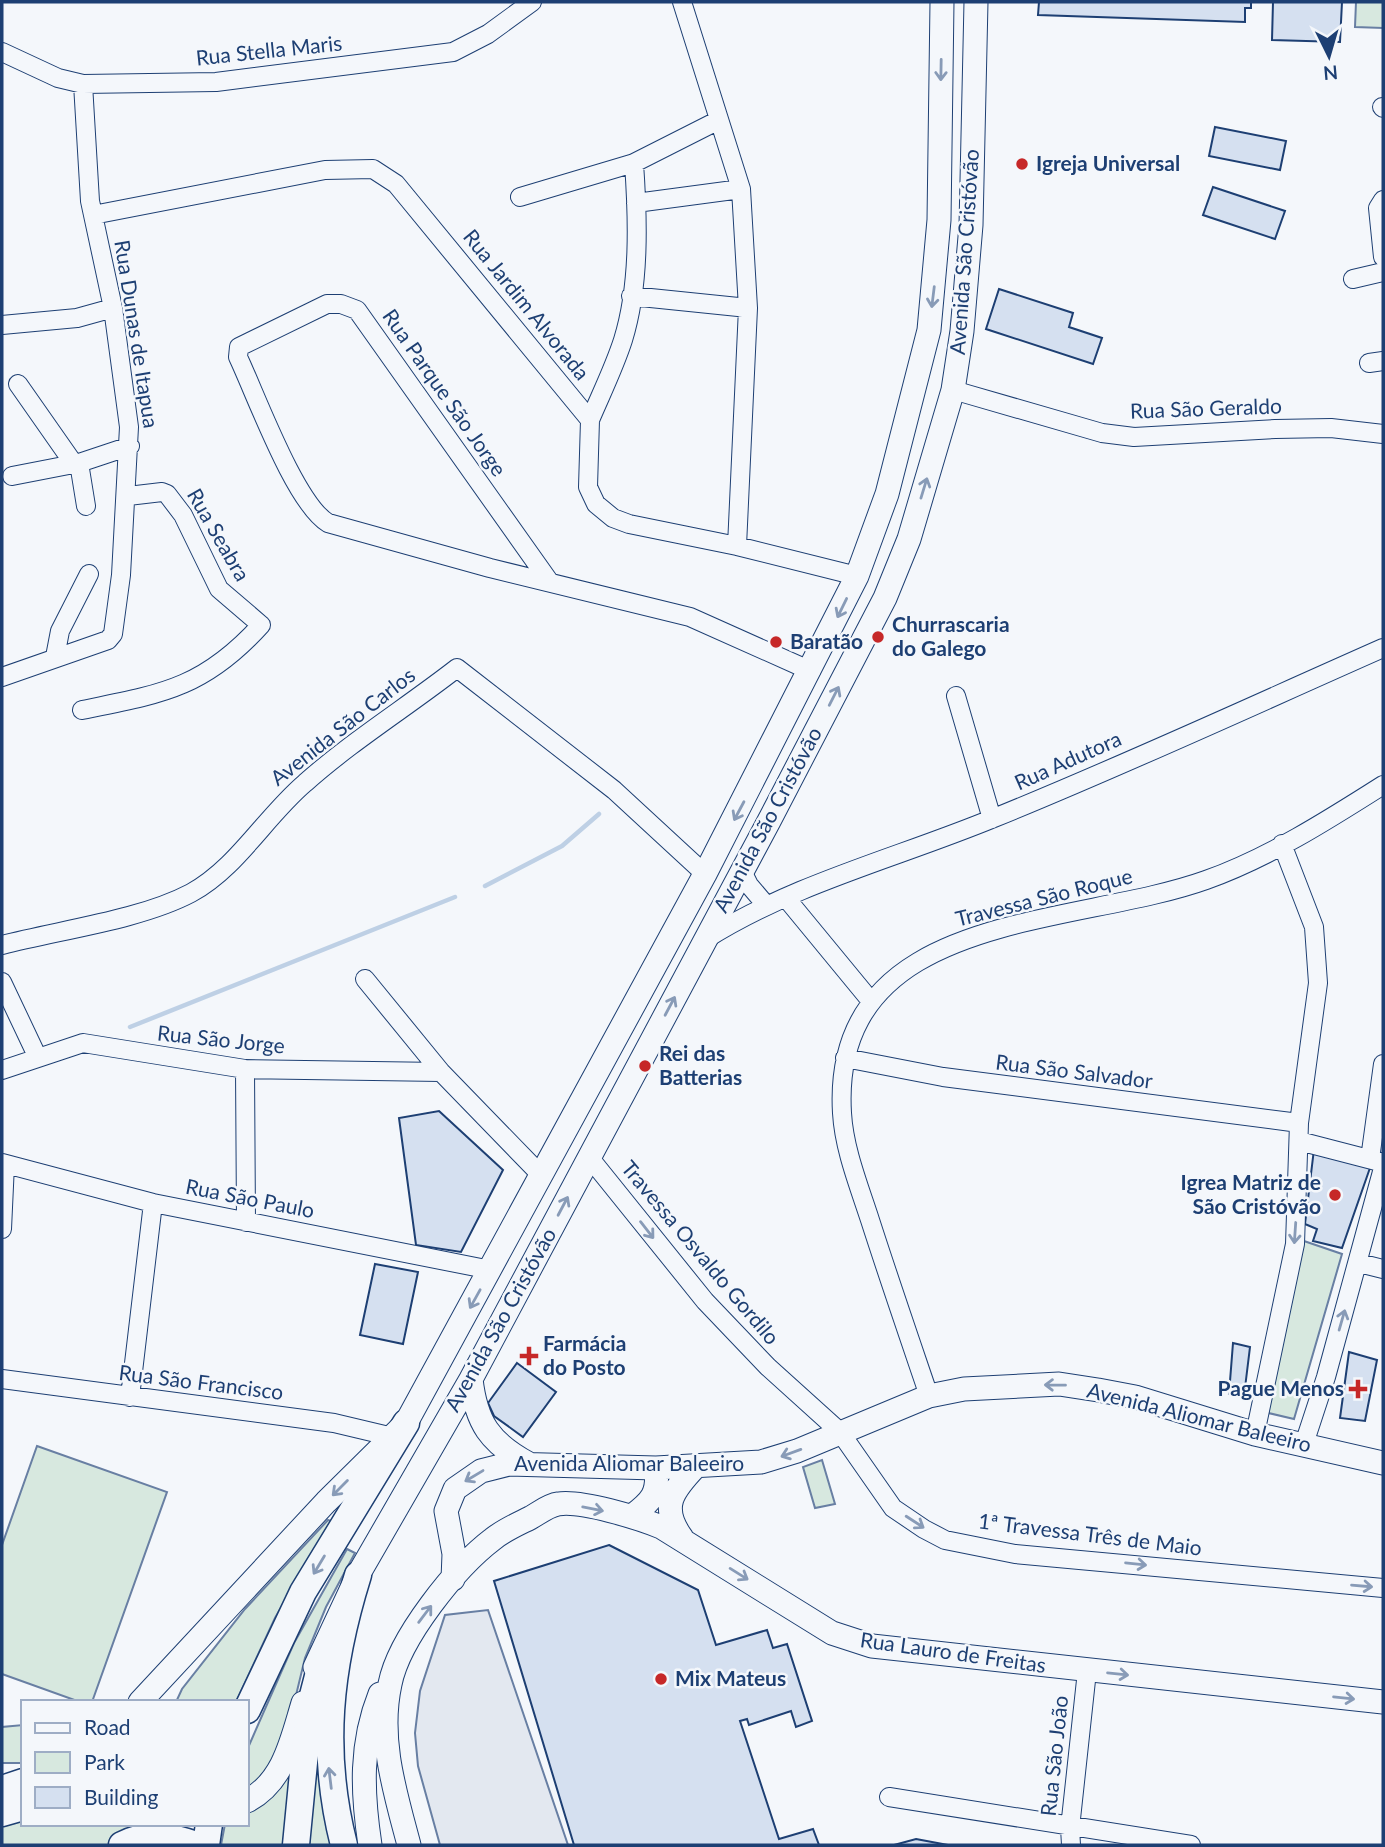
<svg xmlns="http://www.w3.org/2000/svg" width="1385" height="1847" font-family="Lato,sans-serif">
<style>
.green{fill:#d7e8df;stroke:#687fa3;stroke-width:2}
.parking{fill:#e3e8f0;stroke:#687fa3;stroke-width:2}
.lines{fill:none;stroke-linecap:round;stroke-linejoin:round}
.stream{stroke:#bed0e5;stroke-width:4.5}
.building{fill:#d5e0f0;stroke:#1d3f73;stroke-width:2}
.minor-casing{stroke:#1d3f73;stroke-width:20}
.major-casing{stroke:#1d3f73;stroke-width:25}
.highway-casing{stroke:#1d3f73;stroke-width:29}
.minor{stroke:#f4f7fb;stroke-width:18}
.major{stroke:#f4f7fb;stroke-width:23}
.highway{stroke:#f4f7fb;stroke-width:26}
.oneway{stroke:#889bb7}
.poi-dot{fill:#c62828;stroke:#f4f7fb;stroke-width:2.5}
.labels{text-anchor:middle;stroke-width:5;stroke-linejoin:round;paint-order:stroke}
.street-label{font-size:21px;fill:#1d3f73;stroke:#f4f7fb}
.poi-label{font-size:21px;font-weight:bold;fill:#1d3f73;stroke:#f4f7fb;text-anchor:start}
</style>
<rect width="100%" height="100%" fill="#f4f7fb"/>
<!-- green -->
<path class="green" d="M1356,2H1383V28L1355,27Z
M1301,1240L1342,1254L1294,1419L1264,1412Z
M37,1446L167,1492L92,1702H80L2,1674V1545Z
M822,1460L835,1504L815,1508L803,1467Z
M328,1520L331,1521L275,1618L236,1702H176L182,1689L245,1609Z
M347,1549L355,1553L326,1607L305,1658L283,1749L247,1793V1750L294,1643Z
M23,1725V1763H2V1727Z
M317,1747L334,1845H309Z
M292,1760L283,1845H221L225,1824H247V1810Z
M23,1813V1824L140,1825L108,1845H2V1819Z"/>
<!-- parking -->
<path class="parking" d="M488,1610L568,1845H440L418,1766L415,1733L420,1691L445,1615Z"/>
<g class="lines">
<!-- stream -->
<path class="stream" d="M485,886L562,846L599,814
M130,1027L455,897"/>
</g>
<!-- building -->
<path class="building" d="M1039,2H1251V8H1245V22L1038,15Z
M1273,2H1342L1340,42L1272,40Z
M1215,127L1286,141L1280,170L1209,156Z
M1213,187L1285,211L1275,239L1203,215Z
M999,289L1073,313L1069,327L1102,338L1093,364L986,329Z
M439,1111L503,1170L461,1252L416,1245L399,1118Z
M1314,1149L1371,1165L1342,1248L1313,1241L1317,1229L1305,1224Z
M375,1264L418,1272L403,1344L360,1335Z
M1233,1343L1250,1347L1244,1396L1229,1394Z
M1349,1352L1377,1360L1365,1421L1340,1418Z
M517,1363L556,1392L523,1437L494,1416L488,1403Z
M609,1545L698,1590L716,1645L767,1630L773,1648L787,1644L812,1721L796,1727L791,1711L749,1725L747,1719L740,1721L779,1839L813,1829L819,1845H574L494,1581Z
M916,1839L948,1845H894Z"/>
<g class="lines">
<defs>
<path id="minor" d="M682,2L741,189L748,308L737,546
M2,52L58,78L83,84L216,82L453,52L488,34L532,2
M1382,107L1383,108
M520,197L634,163L719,120
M1383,200L1378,208L1383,257
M636,203L741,189
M93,215L325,170L373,169L396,184L590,420L588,487L596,504L613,518L629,524L737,546L857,576
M1353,279L1383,272
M631,296L748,308
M2,325L77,318L113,308
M1369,363L1383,361
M18,384L74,464
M953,390L1102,433L1134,437L1275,429L1331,428L1383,434
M590,420C601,394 614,368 623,340C640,285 638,220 634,163
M79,463L86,506
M12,476L79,463L130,446
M549,581L357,310L341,304H327L239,347L238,357C256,395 295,503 328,523L490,568L690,617L811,671
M55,657L60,631L89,574
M2,677L108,640L113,634L121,575L129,427L113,308L90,201L83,84
M956,696L992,819
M82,710C162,694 204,688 261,625L219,589L183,515L167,494L162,492L128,496
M741,869L749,885L766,905
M786,898L870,1000
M706,939C795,883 897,858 994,818C1125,765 1254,705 1383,648
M2,945C59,930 140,920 191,893C237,868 265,817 305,783C352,741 407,707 457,668L614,790L705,874
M365,979L441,1072L540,1174
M2,982L37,1056
M845,1058L943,1077L1299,1123
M245,1069L246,1222
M2,1070L83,1043L245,1069L441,1072
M1299,1141L1380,1162
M589,1157L705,1301L768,1367L840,1432L893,1508L924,1529L945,1540L1015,1554L1383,1588
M1370,1159L1383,1064
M2,1163L153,1203L491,1270
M2,1229L5,1164
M1359,1263L1383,1269
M2,1379L334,1423L393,1437
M929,1396C909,1337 889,1279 870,1220C859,1186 844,1149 842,1113C830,910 1072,928 1206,880C1268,858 1328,820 1383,785
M130,1397L153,1203
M1255,1434L1295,1244L1299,1123L1318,983L1314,927L1282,844
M1304,1444L1326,1377L1383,1168
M889,1797L1191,1845
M1071,1845L1070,1828L1087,1671"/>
<path id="major" d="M471,1379C476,1423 490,1443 529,1464
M632,1516C652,1501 659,1493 656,1468
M682,1538C659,1507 673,1490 696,1466
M453,1579L454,1554L446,1511L455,1489L481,1471L509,1464L656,1468L761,1462L797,1451L929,1396L964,1389L1059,1384L1098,1390L1135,1397L1255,1434L1383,1463
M315,1667L358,1575L471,1379L769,821L885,598L909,539L953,390L962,331L971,225L976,2
M140,1702L326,1502L406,1423L705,874L857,576L887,494L929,330L939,220L942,2
M247,1801C284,1782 292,1739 303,1703
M370,1845C362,1792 360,1744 380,1694
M409,1845C395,1792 378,1739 390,1684C399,1638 456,1567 493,1539C504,1530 518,1524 530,1518C539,1513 549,1505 558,1504C581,1500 639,1518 661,1527L832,1633L872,1646L1383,1702"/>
<path id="highway" d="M247,1710L303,1592L406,1423
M2,1789L23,1782
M2,1813L23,1807
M122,1845C146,1832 171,1836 196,1845
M206,1845L209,1824
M296,1845L309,1711L324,1653
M344,1845C320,1751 329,1668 358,1575"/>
</defs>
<!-- minor casing -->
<use href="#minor" class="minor-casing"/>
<!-- major casing -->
<use href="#major" class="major-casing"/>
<!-- highway casing -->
<use href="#highway" class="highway-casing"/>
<!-- minor -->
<use href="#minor" class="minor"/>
<!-- major -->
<use href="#major" class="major"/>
<!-- highway -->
<use href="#highway" class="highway"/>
</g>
<!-- one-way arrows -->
<defs><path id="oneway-shaft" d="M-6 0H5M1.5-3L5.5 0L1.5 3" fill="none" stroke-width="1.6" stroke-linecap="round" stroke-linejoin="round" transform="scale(1.75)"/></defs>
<g class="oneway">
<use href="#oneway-shaft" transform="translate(941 70) rotate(91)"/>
<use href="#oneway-shaft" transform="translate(933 297) rotate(97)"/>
<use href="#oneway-shaft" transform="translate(924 488) rotate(-73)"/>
<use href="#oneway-shaft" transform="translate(842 608) rotate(116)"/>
<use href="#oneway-shaft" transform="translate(834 696) rotate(-63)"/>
<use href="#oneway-shaft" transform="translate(739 811) rotate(118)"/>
<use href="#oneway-shaft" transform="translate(670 1006) rotate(-62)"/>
<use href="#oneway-shaft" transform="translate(563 1206) rotate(-62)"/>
<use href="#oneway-shaft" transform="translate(647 1230) rotate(52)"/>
<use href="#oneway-shaft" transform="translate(1295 1233) rotate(94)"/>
<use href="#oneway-shaft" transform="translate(475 1299) rotate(119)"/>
<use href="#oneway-shaft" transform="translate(1342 1320) rotate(-74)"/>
<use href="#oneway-shaft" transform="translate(1055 1385) rotate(-179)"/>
<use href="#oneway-shaft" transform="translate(791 1453) rotate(160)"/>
<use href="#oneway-shaft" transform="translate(474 1476) rotate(149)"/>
<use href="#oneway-shaft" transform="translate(340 1488) rotate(135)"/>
<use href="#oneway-shaft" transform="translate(593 1509) rotate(11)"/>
<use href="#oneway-shaft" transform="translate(915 1522) rotate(33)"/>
<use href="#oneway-shaft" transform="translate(1136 1564) rotate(6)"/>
<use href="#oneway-shaft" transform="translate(319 1565) rotate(121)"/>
<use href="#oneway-shaft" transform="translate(739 1574) rotate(32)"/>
<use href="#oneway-shaft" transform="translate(1362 1586) rotate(5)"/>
<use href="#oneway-shaft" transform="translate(425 1614) rotate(-53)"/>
<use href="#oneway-shaft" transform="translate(1118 1674) rotate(6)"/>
<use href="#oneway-shaft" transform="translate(1344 1698) rotate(6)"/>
<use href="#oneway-shaft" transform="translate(330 1778) rotate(-97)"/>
</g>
<!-- markers -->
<g class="poi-dot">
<circle cx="1022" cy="164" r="7"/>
<circle cx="878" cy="637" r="7"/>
<circle cx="776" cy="642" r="7"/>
<circle cx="645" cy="1066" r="7"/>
<circle cx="1335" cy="1195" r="7"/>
<path d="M525.5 1345.5h7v7h7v7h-7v7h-7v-7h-7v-7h7z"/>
<path d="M1354.5 1378.5h7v7h7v7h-7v7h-7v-7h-7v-7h7z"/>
<circle cx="661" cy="1679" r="7"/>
</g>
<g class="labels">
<!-- street labels -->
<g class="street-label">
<text transform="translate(269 51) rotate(-6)" y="7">Rua Stella Maris</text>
<text transform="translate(965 252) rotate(-86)" y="7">Avenida São Cristóvão</text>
<text transform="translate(526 305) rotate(51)" y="7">Rua Jardim Alvorada</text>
<text transform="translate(136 334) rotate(81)" y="7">Rua Dunas de Itapua</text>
<text transform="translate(444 393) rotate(55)" y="7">Rua Parque São Jorge</text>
<text transform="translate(1206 409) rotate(-2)" y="7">Rua São Geraldo</text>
<text transform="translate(218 535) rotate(60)" y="7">Rua Seabra</text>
<text transform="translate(343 727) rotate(-38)" y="7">Avenida São Carlos</text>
<text transform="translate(1068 761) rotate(-24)" y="7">Rua Adutora</text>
<text transform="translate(768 820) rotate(-62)" y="7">Avenida São Cristóvão</text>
<text transform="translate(1044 898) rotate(-14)" y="7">Travessa São Roque</text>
<text transform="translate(221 1040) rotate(6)" y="7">Rua São Jorge</text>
<text transform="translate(1074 1072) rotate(7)" y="7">Rua São Salvador</text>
<text transform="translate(250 1199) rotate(11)" y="7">Rua São Paulo</text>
<text transform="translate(700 1253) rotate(50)" y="7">Travessa Osvaldo Gordilo</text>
<text transform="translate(501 1320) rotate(-61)" y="7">Avenida São Cristóvão</text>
<text transform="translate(201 1383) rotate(7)" y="7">Rua São Francisco</text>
<text transform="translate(1199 1418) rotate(14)" y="7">Avenida Aliomar Baleeiro</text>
<text x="629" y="1471">Avenida Aliomar Baleeiro</text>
<text transform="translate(1090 1535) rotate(7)" y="7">1ª Travessa Três de Maio</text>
<text transform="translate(953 1653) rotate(8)" y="7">Rua Lauro de Freitas</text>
<text transform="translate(1055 1756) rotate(-84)" y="7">Rua São João</text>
</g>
<!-- poi labels -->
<g class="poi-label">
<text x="1036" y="171">Igreja Universal</text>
<text x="892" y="632">Churrascaria<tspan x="892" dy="24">do Galego</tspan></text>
<text x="790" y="649">Baratão</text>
<text x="659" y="1061">Rei das<tspan x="659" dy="24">Batterias</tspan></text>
<text x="1321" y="1190" text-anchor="end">Igrea Matriz de<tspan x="1321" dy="24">São Cristóvão</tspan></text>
<text x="543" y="1351">Farmácia<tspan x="543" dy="24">do Posto</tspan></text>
<text x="1344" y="1396" text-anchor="end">Pague Menos</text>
<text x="675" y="1686">Mix Mateus</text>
</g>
</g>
<!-- border -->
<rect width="1385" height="1847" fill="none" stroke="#1d3f73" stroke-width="7"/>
<!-- legend -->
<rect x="21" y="1700" width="228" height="126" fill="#f4f7fb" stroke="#9eadc5" stroke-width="2"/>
<rect x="35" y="1723" width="35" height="10" fill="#f4f7fb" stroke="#9eadc5" stroke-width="2"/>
<text x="84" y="1735" font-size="21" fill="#1d3f73">Road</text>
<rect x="35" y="1752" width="35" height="21" fill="#d7e8df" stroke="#9eadc5" stroke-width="2"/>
<text x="84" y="1770" font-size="21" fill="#1d3f73">Park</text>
<rect x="35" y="1787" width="35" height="21" fill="#d5e0f0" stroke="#9eadc5" stroke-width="2"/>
<text x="84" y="1805" font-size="21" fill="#1d3f73">Building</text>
<!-- north arrow -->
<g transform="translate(1329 56) rotate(175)" stroke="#f4f7fb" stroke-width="5" paint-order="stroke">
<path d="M0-5L12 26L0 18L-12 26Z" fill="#1d3f73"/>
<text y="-10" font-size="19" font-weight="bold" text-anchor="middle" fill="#1d3f73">N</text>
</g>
</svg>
